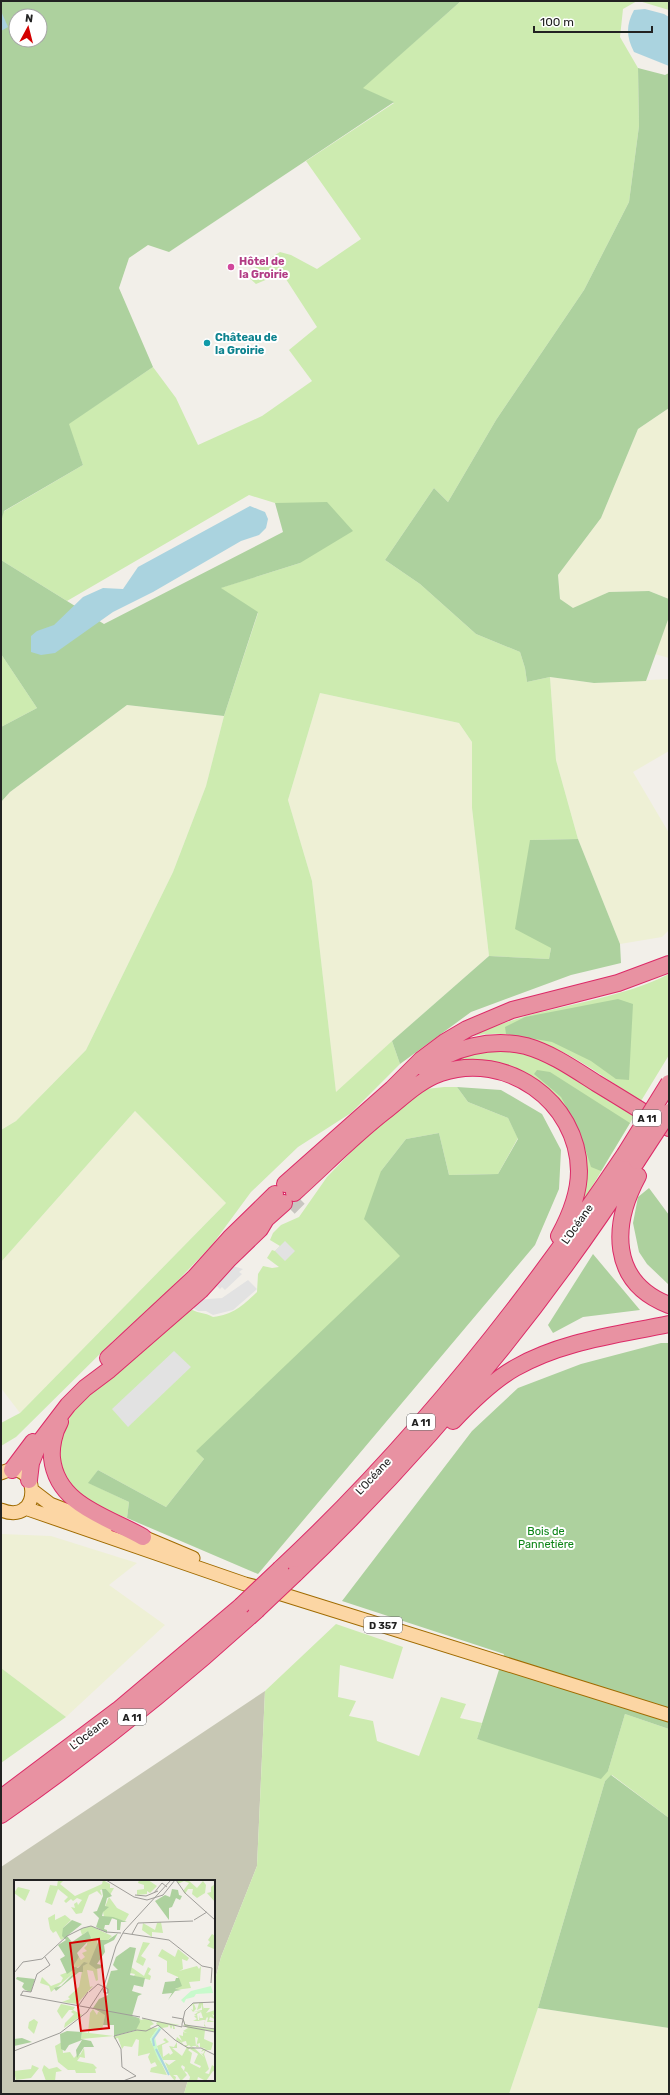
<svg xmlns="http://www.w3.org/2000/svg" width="670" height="2095" font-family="Rubik,sans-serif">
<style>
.construction{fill:#c7c7b4}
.farmland{fill:#eef0d5}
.grass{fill:#cdebb0}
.forest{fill:#add19e;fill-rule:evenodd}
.parking{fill:#e2e2e2}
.water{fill:#aad3df}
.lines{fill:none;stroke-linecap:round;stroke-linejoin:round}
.motorway-tunnel{stroke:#c8c6c1;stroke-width:16;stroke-dasharray:16 8;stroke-linecap:butt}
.primary-casing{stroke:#a06b00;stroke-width:15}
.motorway-casing{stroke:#dc2a67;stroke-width:18}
.primary{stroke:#fcd6a4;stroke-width:13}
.motorway{stroke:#e892a2;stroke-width:16}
.motorway-bridge-casing{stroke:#dc2a67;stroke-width:18;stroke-linecap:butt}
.motorway-bridge{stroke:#e892a2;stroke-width:16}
.hotel-dot{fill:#d1479c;stroke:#fff;stroke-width:1.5}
.culture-dot{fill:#0f9aa8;stroke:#fff;stroke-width:1.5}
.labels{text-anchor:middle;stroke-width:4;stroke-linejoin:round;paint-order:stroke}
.shield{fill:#fff;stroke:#646464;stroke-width:1}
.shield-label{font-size:10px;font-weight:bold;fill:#222}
.hotel-label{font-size:11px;font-weight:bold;fill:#b23c85;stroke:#fff;text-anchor:start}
.culture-label{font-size:11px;font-weight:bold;fill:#0d838f;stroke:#fff;text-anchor:start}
.street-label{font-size:11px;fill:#222;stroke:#fff}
.park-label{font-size:11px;fill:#0c8416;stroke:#fff}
.inset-river{fill:none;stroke:#aad3df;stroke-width:2}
.inset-road{fill:none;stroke:#9f9d99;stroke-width:1}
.view{fill:#d40000;fill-opacity:0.15;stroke:#d40000;stroke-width:2}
.inset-edge{fill:none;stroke:#222;stroke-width:2}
</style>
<rect width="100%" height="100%" fill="#f2efe9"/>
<!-- construction -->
<path class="construction" d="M265,1691L257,1866L221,1957L214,1984V1881H15V2080H188L184,2094H1V1867Z"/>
<!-- farmland -->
<path class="farmland" d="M669,408V599L649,591L609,592L573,609L560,599L558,575L601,518L638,429Z
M669,617V658L655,654Z
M550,677L594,683L669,679V751L633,772L669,833V930L662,937L620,944L578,839L556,760Z
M320,693L459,723L472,742V808L489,956L392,1041L336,1093L312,881L288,800Z
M127,705L224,716L206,786L173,872L86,1050L16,1121L1,1130V802L10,792Z
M135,1111L226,1203L20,1413L1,1388V1262Z
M1,1534L51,1536L137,1563L109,1585L165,1625L66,1717L1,1668Z
M538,2008L669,2028V2094H509Z"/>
<!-- grass -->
<path class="grass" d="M461,1H637L623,9L620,37L638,68L639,126L629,202L584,290L496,420L448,502L434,488L385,560L420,584L476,634L520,652L525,668L527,682L550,677L556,760L578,839L530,840L551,948L549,959L489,956L472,808V742L459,723L320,693L288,800L312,881L336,1092L392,1041L400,1064L351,1113L298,1147L251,1192L212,1245L164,1295L113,1341L16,1437L1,1446V1423L20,1413L226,1203L135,1111L1,1262V1130L16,1121L86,1050L173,872L206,786L224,716L258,613L220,588L300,563L327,503H275L249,495L67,601L1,560V522L3,512L83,465L68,424L153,367L176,398L198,445L262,416L312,381L289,350L317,327L282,273L256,284L245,274L280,252L291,255L317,269L361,239L306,161L394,103L362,88Z
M639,1H669V10Z
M1,654L37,708L1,727Z
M669,974V1055L641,1101C590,1069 538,1023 473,1036C535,1005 608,1005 669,974Z
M472,1049L536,1052L636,1113L581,1205L584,1186L543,1088L449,1067L443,1061Z
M444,1087H457L468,1102L508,1118L518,1138L498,1174L449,1175L439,1133L406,1139L381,1171L401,1256L197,1451L204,1459L166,1507L98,1470L89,1483L129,1502L127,1518C110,1511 88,1505 75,1491C51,1467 59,1428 79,1404L188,1307C196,1314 205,1312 213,1317C234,1314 242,1306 257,1292L258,1274L263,1266L272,1268L279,1267L267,1258L272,1250L275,1251L280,1246L270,1240L273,1233L281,1225L299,1217L327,1177L385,1117L426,1089Z
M336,1624L403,1647L393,1679L340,1665L338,1697L356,1701L349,1716L373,1721L377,1741L419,1756L441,1697L466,1704L460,1718L482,1723L477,1739L608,1771L625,1714L669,1729V1818L612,1775L605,1781L538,2008L509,2094H184L188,2080H214V1984L221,1957L257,1866L265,1691Z
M1,1668L66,1717L1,1763Z"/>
<!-- forest -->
<path class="forest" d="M1,1H461L363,88L394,102L169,252L148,245L129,258L119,288L153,367L69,424L83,465L4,511L1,522ZM16,16H40V40H16Z
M638,68L665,75L669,73V408L638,429L601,518L558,575L560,599L573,608L609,592L649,591L669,599V617L646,681L594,683L550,677L527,682L525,668L520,652L476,634L420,584L385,560L434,488L448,502L496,420L584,290L629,202L639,126Z
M327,502L353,531L300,563L221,588L258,612L224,716L127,705L10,792L1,802V727L37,708L1,654V560L104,624L283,532L275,503Z
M578,839L620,944L621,963L571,975L471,1012L400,1064L392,1041L489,956L549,959L551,948L515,929L530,840Z
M618,999L633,1004L629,1080L616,1079L591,1061L552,1042L506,1034L505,1027L525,1017Z
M537,1070L550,1072L630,1123L601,1171L591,1167L580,1133L561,1097L534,1074Z
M457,1087L501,1090L542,1114L561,1150L559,1189L535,1245L258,1574L127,1518L129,1502L88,1483L98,1470L166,1507L204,1459L196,1451L400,1256L364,1219L381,1171L406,1139L439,1133L449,1175L498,1174L518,1139L508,1118L468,1102Z
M649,1188L669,1215V1285L647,1264L639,1252L633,1223L638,1197Z
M593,1254L640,1310L583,1317L553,1333L548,1325Z
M661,1343H669V1729L625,1714L608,1771L601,1779L477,1739L504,1654L342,1601L472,1431L518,1388L581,1364Z
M611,1775L669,1818V2028L538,2008L605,1781Z"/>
<!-- parking -->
<path class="parking" d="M285,1241L295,1251L285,1261L275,1251Z
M233,1266L243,1269L239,1272L242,1274L225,1290L222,1287L220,1289L217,1286L214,1289L211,1286Z
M248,1280L257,1289L233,1310L213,1315L206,1311H198L188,1305L194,1300L222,1298Z
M174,1351L191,1367L128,1427L112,1409Z"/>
<!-- water -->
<path class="water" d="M645,9L664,14L669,17V66L634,52C626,36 626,25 634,10Z
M1,11L8,27L1,31Z
M250,506L265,512L268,519L266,528L259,535L241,541L153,592L113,612L55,653L41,655L31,652V636L37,631L54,625L83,597L103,588L123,589L138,567Z"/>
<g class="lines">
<!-- motorway-tunnel -->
<path class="motorway-tunnel" d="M289,1208L299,1198"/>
<defs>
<path id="primary" d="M1,1473C40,1454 44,1527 1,1510
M33,1491L50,1504L107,1526
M25,1508L245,1584L272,1591L669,1715
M133,1535L143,1537L193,1558"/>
<path id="motorway" d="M425,1069C452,1047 492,1038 526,1046C551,1053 574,1069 596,1083C621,1098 645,1113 669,1128
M638,1176C612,1224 609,1282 669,1305
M285,1184L392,1089L421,1060L445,1042L467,1029L512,1010L618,983L669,964
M294,1193C324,1166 352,1137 384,1112C402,1098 418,1081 441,1073C506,1051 578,1101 579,1171C579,1194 570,1216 559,1236
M108,1358L195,1277L230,1238L275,1194
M453,1421C471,1402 492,1381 515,1368C562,1341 617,1335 669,1324
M60,1422C54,1432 51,1447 52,1458C57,1506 109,1517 143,1537
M12,1470L33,1442
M29,1480L31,1463L39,1443L68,1405L85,1388L109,1370L201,1290L229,1259L260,1229L266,1219L284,1203
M280,1569C412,1446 525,1304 625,1154
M295,1574C424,1451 540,1311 637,1161
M1,1798L118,1710L241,1606
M1,1815C91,1752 176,1684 257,1610"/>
</defs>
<!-- primary casing -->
<use href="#primary" class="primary-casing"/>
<!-- motorway casing -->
<use href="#motorway" class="motorway-casing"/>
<!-- primary -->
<use href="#primary" class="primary"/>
<!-- motorway -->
<use href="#motorway" class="motorway"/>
<defs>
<path id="motorway-bridge" d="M625,1154L669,1083
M637,1161L669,1112
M241,1606L280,1569
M257,1610L295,1574"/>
</defs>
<!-- motorway-bridge casing -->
<use href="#motorway-bridge" class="motorway-bridge-casing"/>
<!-- motorway-bridge -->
<use href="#motorway-bridge" class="motorway-bridge"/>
</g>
<!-- markers -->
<circle class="hotel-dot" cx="231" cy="267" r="4"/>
<circle class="culture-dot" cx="207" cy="343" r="4"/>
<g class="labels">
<!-- shield labels -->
<g class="shield">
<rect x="633" y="1110" width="28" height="16" rx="3"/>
<rect x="407" y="1414" width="28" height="16" rx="3"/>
<rect x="364" y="1617" width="38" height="16" rx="3"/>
<rect x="118" y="1709" width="28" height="16" rx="3"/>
</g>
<g class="shield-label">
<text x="647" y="1122">A 11</text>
<text x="421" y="1426">A 11</text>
<text x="383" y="1629">D 357</text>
<text x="132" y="1721">A 11</text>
</g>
<!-- hotel labels -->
<g class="hotel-label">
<text x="239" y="265">Hôtel de<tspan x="239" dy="13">la Groirie</tspan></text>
</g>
<!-- culture labels -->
<g class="culture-label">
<text x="215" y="341">Château de<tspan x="215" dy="13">la Groirie</tspan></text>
</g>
<!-- street labels -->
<g class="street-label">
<text transform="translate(577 1224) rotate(-55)" y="4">L’Océane</text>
<text transform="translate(373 1476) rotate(-47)" y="4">L’Océane</text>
<text transform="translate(89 1733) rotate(-38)" y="4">L’Océane</text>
</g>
<!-- park labels -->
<g class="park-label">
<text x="546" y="1535">Bois de<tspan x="546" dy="13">Pannetière</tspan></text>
</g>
</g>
<!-- overview -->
<g transform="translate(14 1880)">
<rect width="201" height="201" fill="#f2efe9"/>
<path d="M44,0H50L46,4L61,16L88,4L89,0L96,4V8H100L96,15L92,9L86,10L88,16L83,11L75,15L68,33L62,34L57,27L61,28L60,24L63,22L64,25L68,20L63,18L59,21L57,19L52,23L50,21L54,17L44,9L38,25L31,22L36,5L43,6ZM125,0H134L143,6L136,13L133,11V14L123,15V10L130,9V5L124,3ZM163,0H174L183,8L189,1L192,5L191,13L183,18L178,14L179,9H174L171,14L169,11L175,3L170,1L164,4ZM199,0H201V22L193,13L197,12V7L201,4ZM4,7L16,10L11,21L0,13ZM95,17L103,28L115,34L111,41L90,37L89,32ZM41,34V40L51,35L57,40L49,48L50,58L47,60L42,51L39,53L36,49L34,38ZM147,42L149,53L138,52V57L128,50L129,43L141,50L143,43ZM77,46L98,56L94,60H83L84,68L76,84L83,88L84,100L82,101L79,91L73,90L76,107L79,106L63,124L48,122L56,119L54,117L65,107L69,86L73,82L62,88L59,84L65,77L67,80L71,77L68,73L73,71L70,68L73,65L74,51L68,55L66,49ZM198,54L201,56L200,69L193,66L196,62L194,60ZM129,62L136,63L127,76L132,79L129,86L122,82ZM148,69L161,77L164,69L175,78L173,81L168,79L169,89L165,91L183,86L185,89L187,86L186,101L175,102L177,108L161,110L164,107V97L153,92V81L144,76ZM117,87L130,96L134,87L137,89L134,94L137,96L136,100L120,96L121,94L116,93ZM59,90L61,92L37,112L35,106L26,103L28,97L37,106L47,102L49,98L46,95ZM189,122V129L190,126V128H196L192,133L201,130V136L198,134L201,139L196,137L195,140L201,142H193L194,138L193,137L190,143L192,147L190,146L191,140H185L186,135V138H189L187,132L183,134L184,140L189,141H179L183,139L180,136L183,135H180L184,132H179L189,131H183L188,130V124L187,128L183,130L185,123L180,124L182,129L179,132L177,129L179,130V125L175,127L180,123ZM47,124L61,127L59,130L68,135L50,148L51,143L60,134L57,132L59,130H55L48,139L43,131ZM79,129L83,135L84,132L96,133L95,137L91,135L88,150H76L75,153L100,156L67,159L68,152L74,153L76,133ZM125,138L127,140L130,139L166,145H160L161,149H159V145L157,149L155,144L154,147L148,148L142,144L143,142L137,141L140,144L136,146L137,148H144L136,159L153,195L136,192L137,188L143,186L141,182L137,184L134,177L136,173L124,176L125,160L122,159L118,167L110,166L108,169L104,158L100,159L101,156L121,151ZM20,139L24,142L20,154L14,148L15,142ZM170,140L171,144L181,147L198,149L201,147V152L191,150L190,159L199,163L197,170H192L190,174L195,189L191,193L195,194L198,185L201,187V192L199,191L192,201L184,197L183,201H175L176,197L173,192L170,191L171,187L168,185L167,187L173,195L167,201L163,195H159L162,197L161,201L156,195L151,182L155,185L162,180H149L145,173L143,166L152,162L149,160L151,158L155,162L148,165L149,177L155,173L156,175L159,173L155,166L160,167L163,162V168H158L168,176L173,167H177L175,165L172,167L170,165H173L172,161L168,162L169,165L167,164L168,161L167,163L162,160L163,157L168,161L165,155L169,156V152L173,153L169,151L174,148L170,146ZM181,157L184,158L182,167H185L183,164L186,163V167L192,169H189L187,172L191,170L189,174L187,173L190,177L179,167L176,169L184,174L180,183L187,186L186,188L176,183L178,173L174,170L179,166H182ZM48,162L49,173L56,172L60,178L64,174L66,175L70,168L71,178L66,177L63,181L79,184L83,188L81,189L82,193H62L61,190H54L44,182L41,166ZM18,185L25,188L17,198L2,200L0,191L17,189ZM30,185L35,189L43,187L48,191L42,192L41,201H32L28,190Z" fill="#cdebb0" fill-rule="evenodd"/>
<path d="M88,9H92L98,16L93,18L91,26L95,27L89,32L88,36L99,37L113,42H107L106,50H103V40L98,38L95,45H91L90,49L93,50V53L82,47L85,38L79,32L83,31L89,16ZM158,9L164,10L165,15L168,16L166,20L162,18L158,27L155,28V40L141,21L151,15L156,17ZM58,40L68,44L53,56L58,62L74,51L77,58L63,73L65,77L59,86L64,88L70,82L74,83L69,86V92H65L42,111L40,108L47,106L61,92L59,90L53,94L46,79L51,76L44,65L52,60L48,56L49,48ZM104,53L100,60L90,65L91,72L83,84L88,85L87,88L82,89L75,84L85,60H94ZM116,67L122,68L116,95L131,98L129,107L120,105L118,111L128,114L124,116L118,136L125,138L126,142L122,150L100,156V145H89L91,135L79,128L85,119L94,115L92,107L97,91L104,90L99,85L102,77ZM3,97L21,99L17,112L11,110L8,107L10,103L2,99ZM162,98H165L168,106L161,109L167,110L161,111L154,120L158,113L148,114L151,102L161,101ZM53,151L68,152L67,159L77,161L80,167H70L63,178L62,170L68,160L55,165L51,171L47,169L46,154ZM8,158L18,162L0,166V159Z" fill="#add19e"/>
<path d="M197,106L199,113L182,114L180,117L172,119L170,123L167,120L177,111ZM145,146L148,148L141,157L143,167L156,195L144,179L136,159Z" fill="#c8facc"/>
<path class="inset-river" d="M140,166L139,159L146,149M142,169L155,195"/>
<path class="inset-road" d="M92,0L120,17L133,20L149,15L161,0M162,0L171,13L201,40M140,13L148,3L153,7M121,15L132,16L144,11M180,40L193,32M109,53L155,60L188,86L198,88L197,103M118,54L124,43L179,41M0,93L9,82L28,79L53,56L69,48L77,46L92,52L107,53M75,112L84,104L94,109V113H90L89,109M6,115L126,137M7,115L9,111L17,112L23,94L36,85L31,77M65,125L74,112M158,137L169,139L171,145L201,149M128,138L168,147V144M168,144L171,131L179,123L201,122M169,146L201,152M123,150L132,151L144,145L161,160M161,160L174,168H187L201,175M107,169L100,156L123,150M107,169L108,187M0,171L46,153L73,132L90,106L102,66L110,51L157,0M108,187L122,196L109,201"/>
<path class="view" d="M85,59L95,148L67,151L56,63Z"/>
<rect width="201" height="201" class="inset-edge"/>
</g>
<!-- border -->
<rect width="670" height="2095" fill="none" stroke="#222222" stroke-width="4"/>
<!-- north arrow -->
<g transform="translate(28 28) rotate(7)"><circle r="19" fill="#ffffff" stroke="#a7a7a7"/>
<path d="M0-3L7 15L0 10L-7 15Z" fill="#d40000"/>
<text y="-6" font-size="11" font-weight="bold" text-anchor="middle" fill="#222222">N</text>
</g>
<!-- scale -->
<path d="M534 26v6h118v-6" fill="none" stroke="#222222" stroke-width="2"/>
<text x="540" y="26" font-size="12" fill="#222222" stroke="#ffffff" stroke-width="3" paint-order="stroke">100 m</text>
</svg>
